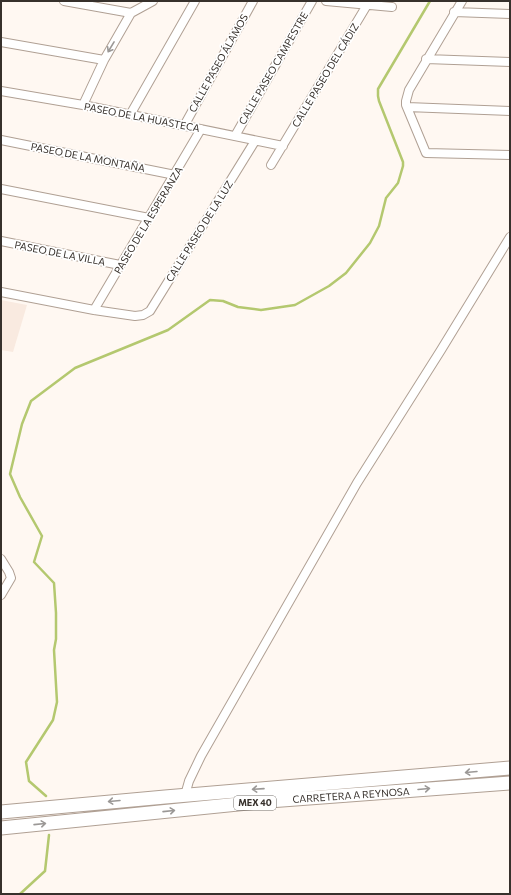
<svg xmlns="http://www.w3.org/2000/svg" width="511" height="895" font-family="Commissioner,sans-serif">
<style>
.built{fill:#f9eae0}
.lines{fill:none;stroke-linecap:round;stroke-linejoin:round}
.stream{stroke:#b4c86f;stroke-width:2.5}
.minor-casing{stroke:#b0a094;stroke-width:10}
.primary-casing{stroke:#b0a094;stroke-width:15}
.minor{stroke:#fff;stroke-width:8}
.primary{stroke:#fff;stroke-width:13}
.oneway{stroke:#9b9896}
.labels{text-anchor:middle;stroke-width:3.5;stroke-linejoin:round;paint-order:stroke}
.shield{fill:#fff;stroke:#736f6b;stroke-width:1}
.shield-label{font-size:9px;font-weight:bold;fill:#37312c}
.street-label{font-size:10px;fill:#37312c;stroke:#fff}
</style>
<rect width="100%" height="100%" fill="#fff8f2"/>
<!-- built -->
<path class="built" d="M1,300L27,305L13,352L1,350Z"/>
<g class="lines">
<!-- stream -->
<path class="stream" d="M46,796L29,781L26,762L53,720L57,702L54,650L56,639V613L54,583L34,562L42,536L20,497L10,474L22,424L31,401L75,368L168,330L210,300L223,301L238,307L261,310L295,305L329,286L346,273L370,243L379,226L386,198L398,183L403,166V162L379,101L378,96V89L430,1
M20,894L45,871L49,835"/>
<defs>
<path id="minor" d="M64,1L131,13L153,1
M326,1L392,7
M462,1L409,90L406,101V105L426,153L510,155
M454,12L510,14
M1,42L104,60
M426,59L510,62
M1,91L83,105L283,146
M83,105L104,60L131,13
M407,107L510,111
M130,115L195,1
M184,126L253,1
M235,136L312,1
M1,140L175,175
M271,165L367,5
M1,189L149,218
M1,241L120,265
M1,292L94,310L135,316L143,315L150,311L255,141
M94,310L201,129
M1,559L9,572L11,578L1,595
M185,795L189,781L201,756L357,483L441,350L510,237"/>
<path id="primary" d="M1,812L165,797L510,768
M1,828L269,801L510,783"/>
</defs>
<!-- minor casing -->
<use href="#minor" class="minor-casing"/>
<!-- primary casing -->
<use href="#primary" class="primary-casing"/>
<!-- minor -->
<use href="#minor" class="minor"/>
<!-- primary -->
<use href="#primary" class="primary"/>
</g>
<!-- one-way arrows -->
<defs><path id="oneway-shaft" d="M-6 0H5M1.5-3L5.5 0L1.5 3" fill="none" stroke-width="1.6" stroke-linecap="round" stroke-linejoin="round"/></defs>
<g class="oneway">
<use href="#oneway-shaft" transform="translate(111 47) rotate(121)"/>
<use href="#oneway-shaft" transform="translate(471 772) rotate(175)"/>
<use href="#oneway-shaft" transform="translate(258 789) rotate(176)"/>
<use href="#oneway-shaft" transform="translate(424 789) rotate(-5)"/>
<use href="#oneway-shaft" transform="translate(114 801) rotate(175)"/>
<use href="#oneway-shaft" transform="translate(169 811) rotate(-6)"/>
<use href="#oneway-shaft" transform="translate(40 824) rotate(-6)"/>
</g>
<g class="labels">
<!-- shield labels -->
<rect class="shield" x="234" y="796" width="42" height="14" rx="3"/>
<g class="shield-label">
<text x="255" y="806">MEX 40</text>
</g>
<!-- street labels -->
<g class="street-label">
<text transform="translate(218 63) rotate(-61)" y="4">CALLE PASEO ÁLAMOS</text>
<text transform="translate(273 68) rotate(-60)" y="4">CALLE PASEO CAMPESTRE</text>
<text transform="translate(325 75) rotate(-59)" y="4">CALLE PASEO DEL CÁDIZ</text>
<text transform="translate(142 117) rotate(11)" y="4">PASEO DE LA HUASTECA</text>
<text transform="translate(88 157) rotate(11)" y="4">PASEO DE LA MONTAÑA</text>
<text transform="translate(148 220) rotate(-59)" y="4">PASEO DE LA ESPERANZA</text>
<text transform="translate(199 231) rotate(-58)" y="4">CALLE PASEO DE LA LUZ</text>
<text transform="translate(60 253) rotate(11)" y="4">PASEO DE LA VILLA</text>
<text transform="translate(351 795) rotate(-4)" y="4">CARRETERA A REYNOSA</text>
</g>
</g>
<!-- border -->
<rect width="511" height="895" fill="none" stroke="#37312c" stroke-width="4"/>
</svg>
